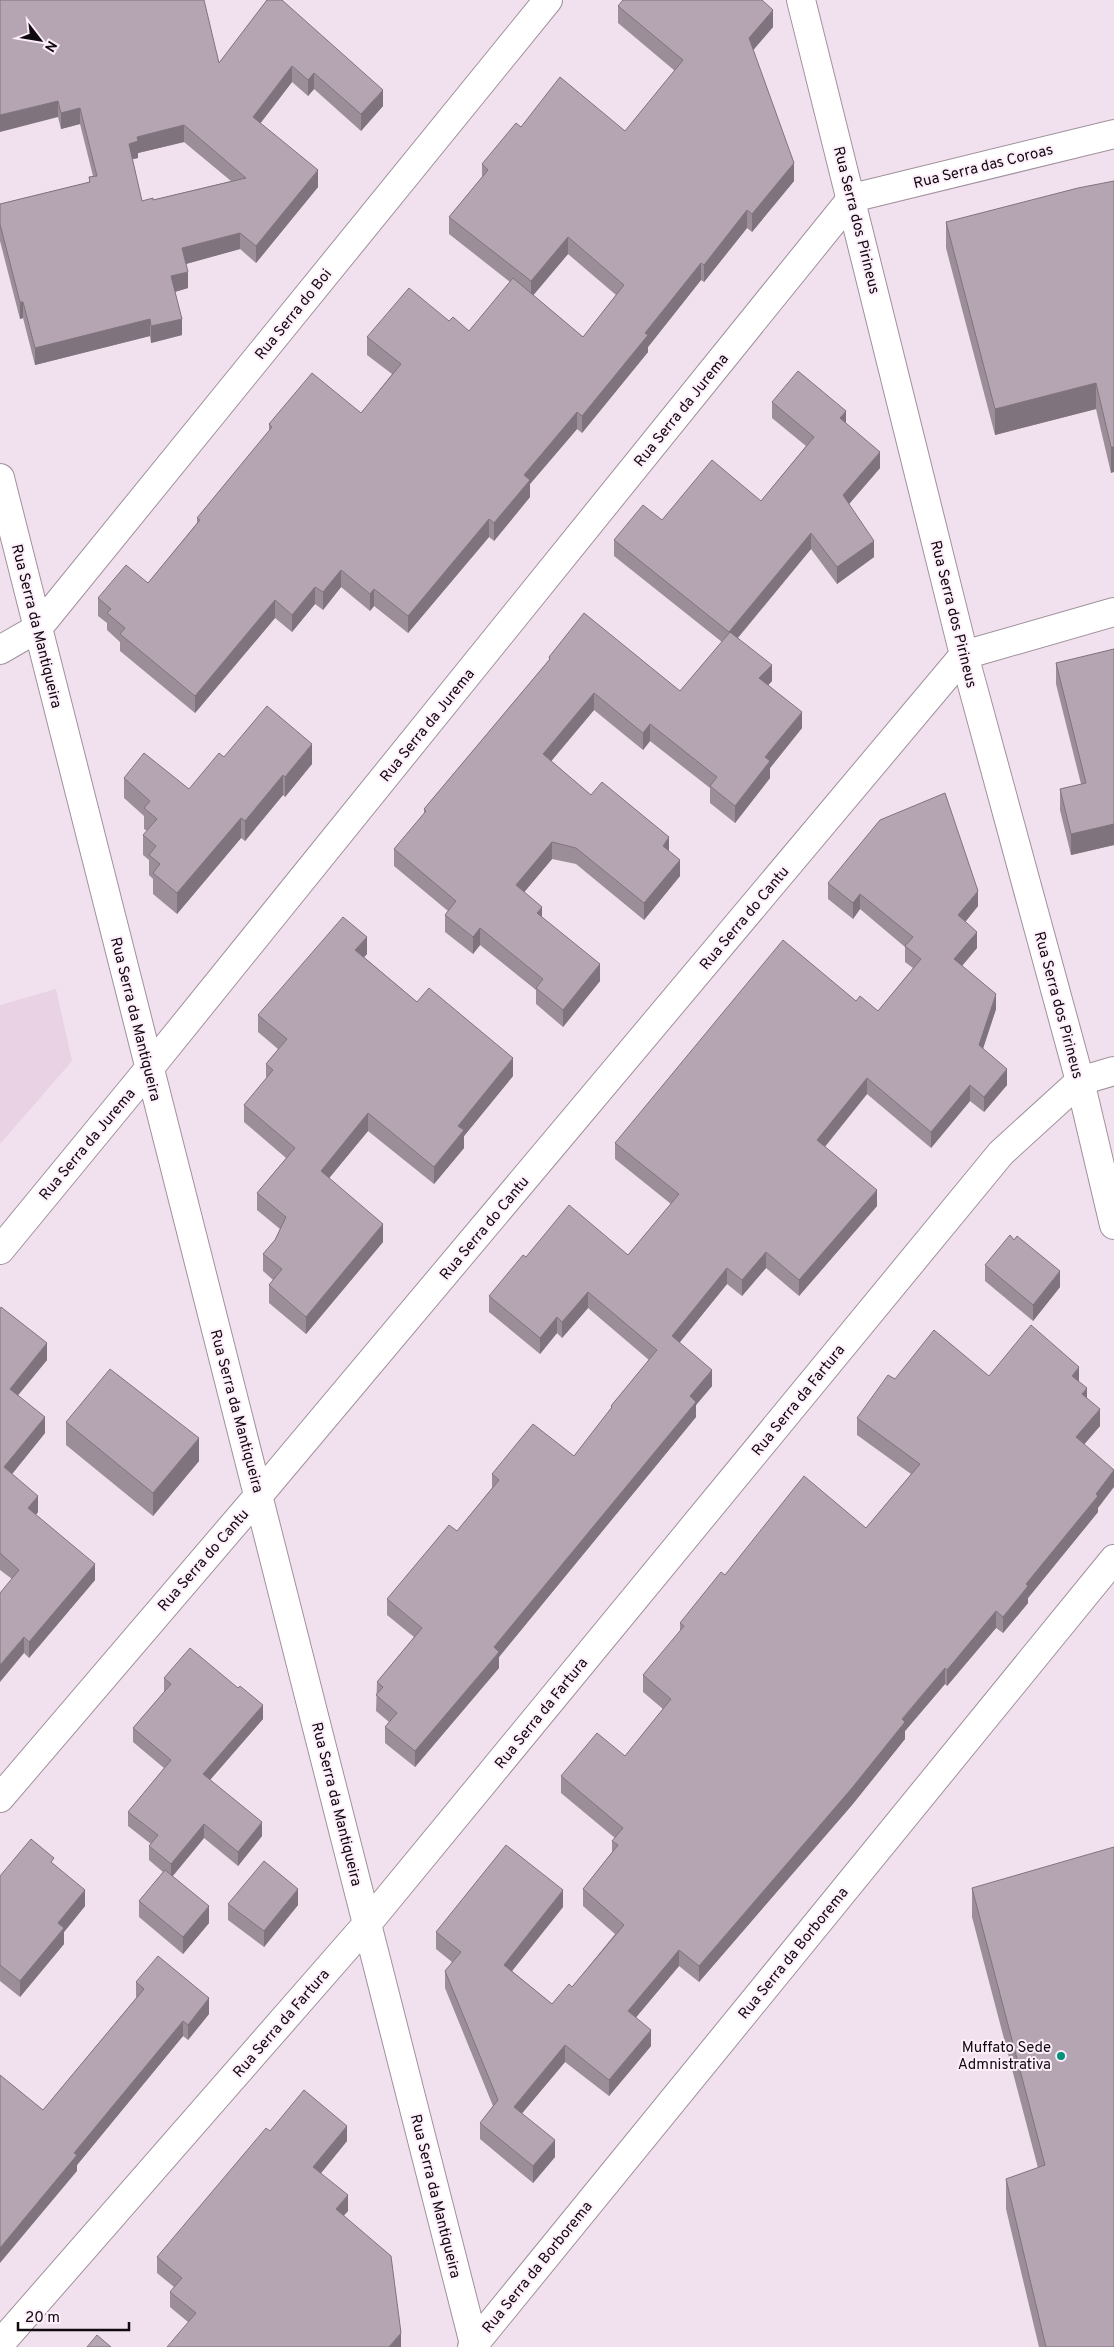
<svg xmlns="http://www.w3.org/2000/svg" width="1114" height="2347" font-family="Overpass,sans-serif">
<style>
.built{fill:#e8d2e4}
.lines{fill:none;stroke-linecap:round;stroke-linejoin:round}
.minor-casing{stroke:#a0919d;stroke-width:30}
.tertiary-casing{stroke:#a0919d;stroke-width:30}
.minor{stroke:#fff;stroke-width:28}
.tertiary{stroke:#fff;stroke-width:28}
.wall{fill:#9c8e99;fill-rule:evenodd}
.shaded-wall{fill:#7f747d}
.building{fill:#b5a5b2;stroke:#7f747d;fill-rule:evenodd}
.poi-dot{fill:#03927e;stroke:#feeefb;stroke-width:2}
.labels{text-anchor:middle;stroke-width:4;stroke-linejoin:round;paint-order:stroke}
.street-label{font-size:15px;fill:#100b0f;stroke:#feeefb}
.poi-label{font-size:15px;fill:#100b0f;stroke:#feeefb;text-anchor:end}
</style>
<rect width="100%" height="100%" fill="#f1e1ee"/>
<!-- built -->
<path class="built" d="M56,989L72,1061L0,1144V1005Z"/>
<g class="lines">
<defs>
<path id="minor" d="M0,478C156,1100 316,1722 474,2344
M0,650L38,628L548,0
M0,1250L148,1070L852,198L1114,134
M0,1798L259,1495L964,655L1114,612
M0,2344L367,1924L1001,1153L1080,1081L1114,1071
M472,2347L1114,1559"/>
<path id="tertiary" d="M801,0L964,655L1080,1081L1114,1225"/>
</defs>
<!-- minor casing -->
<use href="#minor" class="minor-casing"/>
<!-- tertiary casing -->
<use href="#tertiary" class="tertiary-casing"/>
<!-- minor -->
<use href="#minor" class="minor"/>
<!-- tertiary -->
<use href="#tertiary" class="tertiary"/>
</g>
<!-- wall -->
<path class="wall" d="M0,0L219,63L267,0L383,106L361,131L314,89L308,96L292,82L260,123L318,187L256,263L240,249L186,264L188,288L175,292L182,335L151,343L150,336L35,365L23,318L20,319L0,241V204L89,182V177L93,176L80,124L61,129L58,117ZM184,142L231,181L153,200L142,201L132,159L138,158V153Z
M618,6L773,27L753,50L794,181L752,232L747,228L704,282L701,280L648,347V352L582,433L577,429L530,484V497L494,541L489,537L408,633L374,606L370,611L341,587L323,610L315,604L292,632L275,618L195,713L120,651V642L107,630V623L98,616V598L148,583L197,523V518L269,431V424L361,413L392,374L367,355V337L449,321L469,331L510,282L449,234V217L482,177V164L521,127L625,131L675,71L618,23ZM568,254L616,295L583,337L533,295Z
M1114,181L1111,473L1096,409L995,435L946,248V222Z
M772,402L846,423L880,468L849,504L874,557L837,584L811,549L738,638L772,681L768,685L802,728L770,768V778L735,823L710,803V788L650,741L643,750L594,710L551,761L591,795L669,851L680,876L644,920L576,864L552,859L524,892L542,917L600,981L563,1027L536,1004V990L480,945L473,954L445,932V915L448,911L394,866V849L424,815V809L549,660V657L680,691L722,642L614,556V540L662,520L761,501L806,446L772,418Z
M1114,649V845L1071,855L1060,810V789L1081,784L1056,684V663Z
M224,757L312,764L285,797L283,795L245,841L241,838L177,914L153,894V879L149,875V860L143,855V835L147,831L144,829V816L124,798V778L189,789Z
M828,883L978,906L965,922L977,948L962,966L996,1009L983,1048L1007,1085L984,1112L970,1101L931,1148L867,1094L825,1147L877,1206L799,1296L766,1268L742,1296L727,1284L679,1343L712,1386L696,1405V1417L499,1657V1668L415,1767L385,1743V1727L389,1722L376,1711L377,1682L414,1637L387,1615V1599L457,1531L492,1488V1474L574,1456L611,1409V1406L649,1360L588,1308L562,1338L557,1333L540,1354L489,1312V1296L526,1257L628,1255L671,1204L615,1159V1143L856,1001L878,1011L913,968L905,962V947L860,909L853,919L828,899Z
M367,954L364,957L417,1002L513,1076L464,1136V1148L434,1184L368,1131L329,1178L383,1242L306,1334L269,1303V1285L273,1280L263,1271V1254L275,1240L280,1229L257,1210V1193L286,1158L244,1122V1105L266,1079V1064L278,1049L258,1032V1015Z
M985,1265L1060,1287L1033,1321L985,1281Z
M0,1309L47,1360L18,1395L45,1433L12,1474L38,1512L36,1515L95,1580L29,1658L24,1653L12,1579L0,1570Z
M989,1376L1079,1382L1100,1426L1084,1444L1098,1508V1512L1028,1598V1603L1003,1633L996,1628L947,1686L945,1684L905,1731V1739L852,1805L699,1982L679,1966L636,2017L651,2046L609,2096L565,2062L522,2113L555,2157L533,2183L480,2139V2123L493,2106L445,1988V1971L452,1962L436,1949V1932L563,1907L512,1971L552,2004L572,1987L615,1934L583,1906V1889L612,1852V1841L615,1838L561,1793V1776L625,1756L663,1709L643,1692V1675L680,1632V1623L725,1575L866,1528L911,1474L857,1435V1418L895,1379Z
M66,1422L199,1461L153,1516L66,1445Z
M164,1678L263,1719L210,1780L262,1836L238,1866L204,1838L172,1877L209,1923L183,1954L139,1917V1901L163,1872L149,1860V1846L151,1844L128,1826V1812L164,1768L133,1742V1728L164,1692Z
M54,1864L85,1906L64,1932V1944L20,1997L0,1981V1876Z
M972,1888L1114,2347H1039L1006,2209V2179L1038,2168L972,1917Z
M228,1904L298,1905L264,1947L228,1920Z
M136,1982L209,2014L188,2040L183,2036L77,2165V2171L43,2110L136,1998Z
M270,2131L347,2141L321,2173L348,2211L344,2215L401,2347L188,2322L170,2307V2292L174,2287L157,2273V2257Z"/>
<!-- shaded-wall -->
<path class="shaded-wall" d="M773,10V27L749,55V38Z
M292,66V82L253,133V117Z
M314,73V89L308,96V80Z
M383,90V106L361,131V114Z
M58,101V117L0,132V115Z
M80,108V124L61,129V113Z
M184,125V142L138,153V158L129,160V144L137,137Z
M794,163V181L752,232V214Z
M318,170V187L256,263V246Z
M747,210V228L704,282V265Z
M240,233V249L182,265V248Z
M568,237V254L531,298V281Z
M701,263V280L648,347V352L582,433V416L645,333Z
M188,272V288L171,293V276Z
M20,302H23V318L20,319Z
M150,319V336L35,365V348Z
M182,319V335L151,343V326Z
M1096,383V409L995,435V409Z
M846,411V427L840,418Z
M577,412V429L530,484V497L494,541V523L524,475Z
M1111,447H1114V472L1111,473Z
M880,452V468L843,511V495Z
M489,519V537L408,633V616Z
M811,533V549L729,648V632Z
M874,541V557L837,584V567Z
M341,570V587L323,610V592Z
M315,587V604L292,632V615Z
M374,589V606L370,611V594Z
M275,600V618L195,713V696Z
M772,665V681L759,695V678Z
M594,693V710L543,771V754Z
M802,712V728L770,768V778L735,823V806L765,757Z
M650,724V741L643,750V733Z
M312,744V764L285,797V777Z
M283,775V795L245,841V821Z
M241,818V838L177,914V893Z
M1114,824V845L1071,855V834Z
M669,837V854L663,846Z
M552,842V859L516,902V885Z
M680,860V876L644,920V903Z
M978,891V906L958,931V915Z
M860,894V909L853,919V903Z
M542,907V924L537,913Z
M480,928V945L473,954V937Z
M977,932V948L954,975V959Z
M367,937V954L355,967V950Z
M600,964V981L563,1027V1010Z
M996,994V1009L979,1061V1045Z
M513,1058V1076L464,1136V1148L434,1184V1167L458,1126Z
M1007,1069V1085L984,1112V1097Z
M867,1078V1094L817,1156V1140Z
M970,1085V1101L931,1148V1132Z
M368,1113V1131L321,1188V1171Z
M877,1190V1206L799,1296V1280Z
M383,1224V1242L306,1334V1317Z
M766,1252V1268L742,1296V1280Z
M727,1268V1284L672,1352V1336Z
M1060,1271V1287L1033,1321V1305Z
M588,1292V1308L562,1338V1322Z
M557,1317V1333L540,1354V1338Z
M47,1343V1360L10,1405V1389Z
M1079,1367V1383L1072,1376Z
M712,1370V1386L696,1405V1417L499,1657V1668L415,1767V1751L494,1647L690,1396Z
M1087,1388V1405L1082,1394Z
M1100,1409V1426L1076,1454V1437Z
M45,1417V1433L4,1484V1467Z
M199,1438V1461L153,1516V1493Z
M1114,1470V1487L1098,1508V1512L1028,1598V1603L1003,1633V1617L1026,1584Z
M38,1496V1512L28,1524V1508Z
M95,1564V1580L29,1658V1642Z
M996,1611V1628L947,1686V1670Z
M24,1637V1653L0,1682V1665Z
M945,1668V1684L905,1731V1739L852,1805L699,1982V1966Z
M263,1705V1719L203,1788V1774Z
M262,1822V1836L238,1866V1852Z
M204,1824V1838L171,1878V1864Z
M298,1889V1905L264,1947V1931Z
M85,1890V1906L64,1932V1944L20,1997V1981L58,1923Z
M563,1890V1907L504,1981V1965Z
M209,1906V1923L183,1954V1937Z
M679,1950V1966L628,2027V2011Z
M209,1998V2014L188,2040V2025Z
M183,2021V2036L77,2165V2171L0,2263V2248L74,2153Z
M651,2030V2046L609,2096V2080Z
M565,2045V2062L514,2123V2107Z
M347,2126V2141L313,2183V2167Z
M555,2140V2157L533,2183V2166Z
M348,2195V2211L336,2224V2209Z
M401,2333V2347H389Z"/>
<!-- building -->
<path class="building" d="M0,0H204L219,63L267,0H282L383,90L361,114L314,73L308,80L292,66L253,117L318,170L256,246L240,233L182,248L188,272L171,276L182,319L151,326L150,319L35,348L23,302H20L0,224V204L90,182L89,177L97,176L80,108L61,113L58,101L0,115ZM184,125L246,178L153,200V198L142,201L129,144L138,141L137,137Z
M623,0H762L773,10L749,38L794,163L752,214L747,210L704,265L701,263L645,333L648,335L582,416L577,412L524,475L530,480L494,523L489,519L408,616L374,589L370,594L341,570L323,592L315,587L292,615L275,600L195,696L120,634L125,628L107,613L111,609L98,598L126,565L148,583L200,520L197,518L272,427L269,424L312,373L361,413L401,364L367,337L409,288L449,321L453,317L469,331L513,278L583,337L624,285L568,237L531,281L449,217L488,170L482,164L516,123L521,127L560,77L625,131L683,60L618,6Z
M1114,181V447H1111L1096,383L995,409L946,222L1078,188Z
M798,371L846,411L840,418L880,452L843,495L874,541L837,567L811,533L729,632L614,540L643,505L662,520L712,460L761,501L814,437L772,402Z
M584,613L680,691L730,632L772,665L759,678L802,712L765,757L770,761L735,806L710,786L717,777L650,724L643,733L594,693L543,754L591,795L602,782L669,837L663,846L680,860L644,903L576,848L552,842L516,885L542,907L537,913L600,964L563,1010L536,988L543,979L480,928L473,937L445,915L456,901L394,849L426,811L424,809L550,659L549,657Z
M1114,649V824L1071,834L1060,789L1086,783L1056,663Z
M267,706L312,744L285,777L283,775L245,821L241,818L177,893L153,873L160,864L149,855L156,846L143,835L157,819L144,808L150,801L124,778L144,753L189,789L219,753L224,757Z
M945,793L978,891L958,915L977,932L954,959L996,994L979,1045L1007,1069L984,1097L970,1085L931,1132L867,1078L817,1140L877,1190L799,1280L766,1252L742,1280L727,1268L672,1336L712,1370L690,1396L696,1402L494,1647L499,1652L415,1751L385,1727L397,1713L376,1695L383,1687L377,1682L422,1628L387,1599L449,1525L457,1531L499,1480L492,1474L533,1424L574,1456L612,1407L611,1406L657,1350L588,1292L562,1322L557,1317L540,1338L489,1296L523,1255L526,1257L569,1205L628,1255L679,1194L615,1143L783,940L856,1001L860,996L878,1011L921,959L905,946L913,937L860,894L853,903L828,883L880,820Z
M343,917L367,937L355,950L417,1002L429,988L513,1058L458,1126L464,1130L434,1167L368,1113L321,1171L383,1224L306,1317L269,1285L282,1269L263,1254L275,1240L286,1217L257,1193L295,1148L244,1105L273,1070L266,1064L287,1039L258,1015Z
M1010,1235L1014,1240L1017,1236L1060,1271L1033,1305L985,1265Z
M1,1307L47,1343L10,1389L45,1417L4,1467L38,1496L28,1508L95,1564L29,1642L24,1637L0,1665V1593L19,1570L0,1553V1309Z
M1031,1325L1079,1367L1072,1376L1087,1388L1082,1394L1100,1409L1076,1437L1114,1470L1096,1494L1098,1496L1026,1584L1028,1586L1003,1617L996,1611L947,1670L945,1668L902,1719L905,1722L852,1788L699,1966L679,1950L628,2011L651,2030L609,2080L565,2045L514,2107L555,2140L533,2166L480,2123L498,2100L445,1971L461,1952L436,1932L506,1845L563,1890L504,1965L552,2004L569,1984L572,1987L624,1925L583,1889L618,1845L612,1841L623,1828L561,1776L597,1733L625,1756L671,1699L643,1675L684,1626L680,1623L721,1572L725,1575L804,1476L866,1528L920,1464L857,1418L888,1375L895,1379L934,1330L989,1376Z
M110,1369L199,1438L153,1493L66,1422Z
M190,1648L238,1688L240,1686L263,1705L203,1774L262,1822L238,1852L204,1824L171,1864L149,1846L158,1835L128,1812L171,1760L133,1728L171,1684L164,1678Z
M31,1839L54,1858L51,1862L85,1890L58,1923L64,1928L20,1981L0,1965V1876Z
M1114,1847V2347H1046L1006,2179L1045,2165L972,1888Z
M264,1861L298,1889L264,1931L228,1904Z
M165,1870L209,1906L183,1937L139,1901Z
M158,1956L209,1998L188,2025L183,2021L74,2153L77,2155L0,2248V2075L43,2110L144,1989L136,1982Z
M304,2090L347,2126L313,2167L348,2195L336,2209L391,2256L401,2333L389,2347H167L196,2313L170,2292L182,2278L157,2257L266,2128L270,2131Z
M97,2335L111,2347H87Z"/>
<!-- markers -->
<circle class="poi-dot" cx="1061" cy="2056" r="5"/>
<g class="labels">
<!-- street labels -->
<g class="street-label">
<text transform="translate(983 166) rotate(-14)" y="5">Rua Serra das Coroas</text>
<text transform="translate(857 220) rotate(76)" y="5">Rua Serra dos Pirineus</text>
<text transform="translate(293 314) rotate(-51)" y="5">Rua Serra do Boi</text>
<text transform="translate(681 410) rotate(-51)" y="5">Rua Serra da Jurema</text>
<text transform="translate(954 614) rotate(76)" y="5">Rua Serra dos Pirineus</text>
<text transform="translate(37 626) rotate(76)" y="5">Rua Serra da Mantiqueira</text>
<text transform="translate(427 725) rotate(-51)" y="5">Rua Serra da Jurema</text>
<text transform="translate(744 918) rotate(-50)" y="5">Rua Serra do Cantu</text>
<text transform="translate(1059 1005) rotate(75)" y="5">Rua Serra dos Pirineus</text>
<text transform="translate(136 1019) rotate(76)" y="5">Rua Serra da Mantiqueira</text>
<text transform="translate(87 1144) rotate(-50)" y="5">Rua Serra da Jurema</text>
<text transform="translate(484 1228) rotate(-50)" y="5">Rua Serra do Cantu</text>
<text transform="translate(798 1400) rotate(-51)" y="5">Rua Serra da Fartura</text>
<text transform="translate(237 1411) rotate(75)" y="5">Rua Serra da Mantiqueira</text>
<text transform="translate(203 1560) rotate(-49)" y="5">Rua Serra do Cantu</text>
<text transform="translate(541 1713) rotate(-51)" y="5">Rua Serra da Fartura</text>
<text transform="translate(337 1804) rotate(76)" y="5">Rua Serra da Mantiqueira</text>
<text transform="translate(793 1953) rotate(-51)" y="5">Rua Serra da Borborema</text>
<text transform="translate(281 2023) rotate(-49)" y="5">Rua Serra da Fartura</text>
<text transform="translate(436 2196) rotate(76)" y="5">Rua Serra da Mantiqueira</text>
<text transform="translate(537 2267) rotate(-51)" y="5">Rua Serra da Borborema</text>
</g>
<!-- poi labels -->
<g class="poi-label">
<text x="1051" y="2052">Muffato Sede<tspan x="1051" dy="17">Admnistrativa</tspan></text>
</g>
</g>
<!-- north arrow -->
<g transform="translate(40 40) rotate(121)" stroke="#feeefb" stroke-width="4" paint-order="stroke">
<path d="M0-4L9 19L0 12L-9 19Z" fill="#100b0f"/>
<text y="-8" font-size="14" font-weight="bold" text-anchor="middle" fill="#100b0f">N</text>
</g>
<!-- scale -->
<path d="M18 2322v8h111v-8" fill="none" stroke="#100b0f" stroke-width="2.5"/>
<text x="25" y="2322" font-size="15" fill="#100b0f" stroke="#feeefb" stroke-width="4" paint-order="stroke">20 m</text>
</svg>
